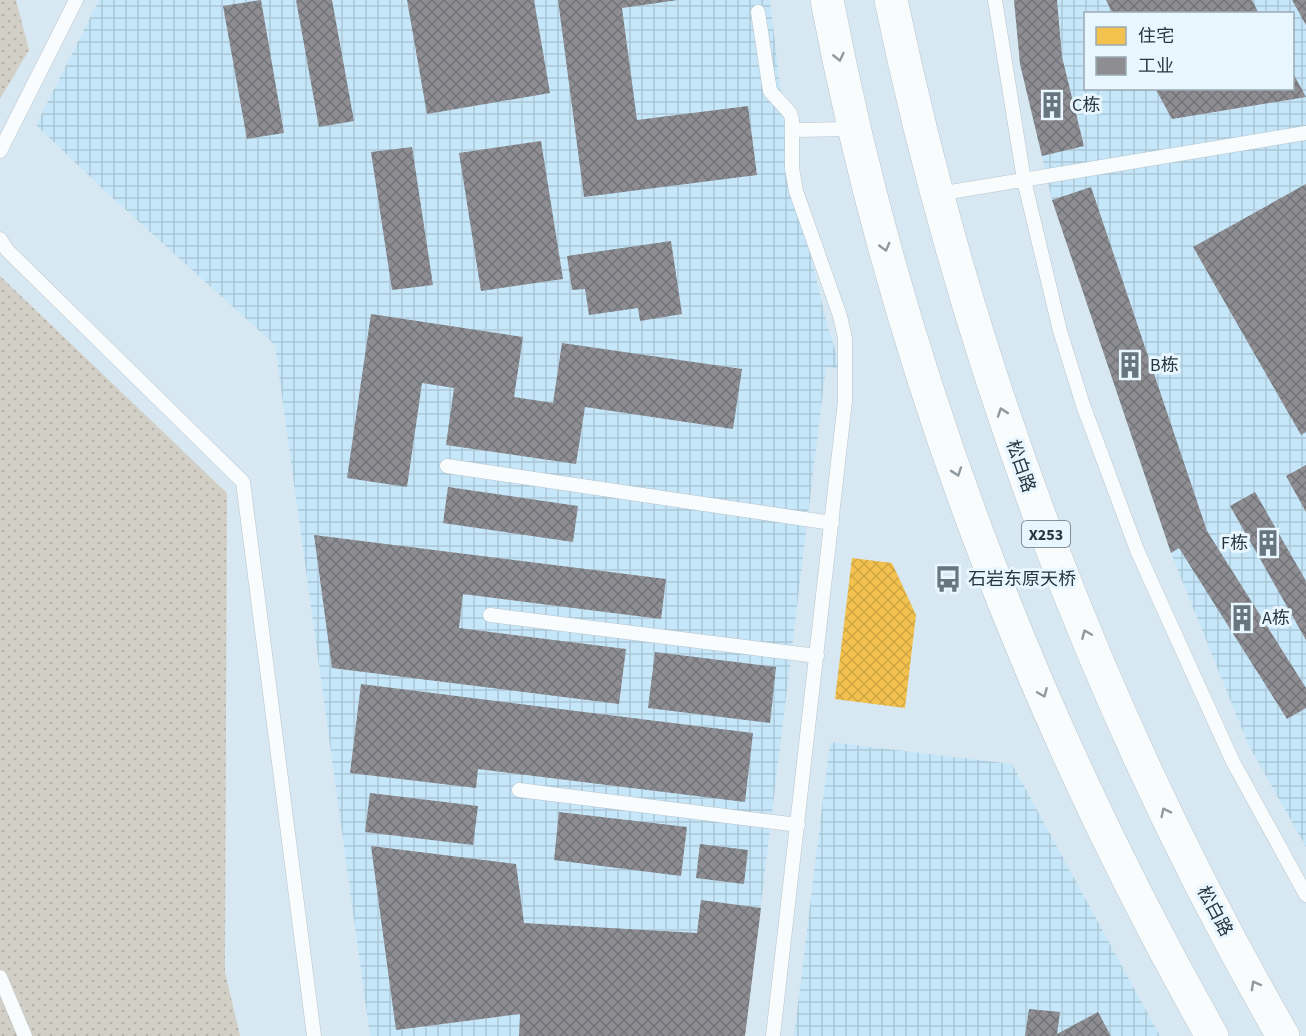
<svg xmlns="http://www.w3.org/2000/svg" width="1306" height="1036" font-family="'Source Sans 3','Noto Sans SC',sans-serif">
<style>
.industrial{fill:url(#industrial-grid);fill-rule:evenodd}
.park{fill:url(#park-dots)}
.homes{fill:url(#homes-cross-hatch)}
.industry{fill:url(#industry-cross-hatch)}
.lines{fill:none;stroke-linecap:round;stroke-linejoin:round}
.lane-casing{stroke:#b7c4cd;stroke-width:15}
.primary-casing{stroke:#b7c4cd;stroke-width:34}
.lane{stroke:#f9fcfd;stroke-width:14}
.primary{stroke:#f9fcfd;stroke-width:33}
.oneway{stroke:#909a9e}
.labels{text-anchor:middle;stroke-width:6;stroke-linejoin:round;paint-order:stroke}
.shield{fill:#e8f7ff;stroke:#627179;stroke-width:1.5}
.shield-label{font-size:16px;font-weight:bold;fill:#28373f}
.poi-label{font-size:18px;fill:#28373f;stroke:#e8f7ff;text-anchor:start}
.street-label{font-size:18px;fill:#28373f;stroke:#e8f7ff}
</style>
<defs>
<pattern id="industrial-grid" width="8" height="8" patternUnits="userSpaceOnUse" patternTransform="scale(1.5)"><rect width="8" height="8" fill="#c6e7f9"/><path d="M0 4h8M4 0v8" fill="none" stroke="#aac7d6"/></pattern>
<pattern id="park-dots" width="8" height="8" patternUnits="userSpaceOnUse" patternTransform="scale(1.5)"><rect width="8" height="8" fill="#d2cfc6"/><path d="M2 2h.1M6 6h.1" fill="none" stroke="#b4b2ab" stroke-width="1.8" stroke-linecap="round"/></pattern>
<pattern id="homes-cross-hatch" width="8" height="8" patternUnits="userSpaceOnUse" patternTransform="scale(1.5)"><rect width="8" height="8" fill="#f2c14e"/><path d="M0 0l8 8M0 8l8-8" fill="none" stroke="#d0a645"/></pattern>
<pattern id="industry-cross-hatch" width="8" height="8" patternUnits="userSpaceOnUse" patternTransform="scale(1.5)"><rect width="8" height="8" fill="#8d8d92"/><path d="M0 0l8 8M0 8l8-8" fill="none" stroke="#737479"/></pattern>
</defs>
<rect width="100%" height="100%" fill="#d8e8f2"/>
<!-- industrial -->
<path class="industrial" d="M99,0H770L783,111L801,214L827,324L841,369L826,367L745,1036H370L275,345L105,191L36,125Z
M1014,0H1306V847L1248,744L1171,553L1052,200L1020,64ZM1086,14H1292V88H1086Z
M830,742L1012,764L1160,1036H794Z"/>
<!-- park -->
<path class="park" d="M0,0H16L29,50L0,99Z
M0,276L227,493L225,972L240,1036H0Z"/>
<!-- homes -->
<path class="homes" d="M852,558L892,563L916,615L905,708L835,699Z"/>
<!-- industry -->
<path class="industry" d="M261,0L284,133L247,139L223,6Z
M296,0H332L354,121L319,127Z
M407,0H534L550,93L427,114Z
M558,0H678L622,8L637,120L748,106L757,175L584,197Z
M1014,0H1057L1062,57L1084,146L1042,156L1020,64Z
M1106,0H1252L1259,14H1113Z
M1292,0H1306V25Z
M1293,73L1306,97L1172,119L1155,88H1293Z
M541,141L563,279L481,291L459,153Z
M412,147L433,285L392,290L371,152Z
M1306,184V432L1301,435L1193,247Z
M1091,187L1207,531L1306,688V708L1287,719L1179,548L1171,553L1052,200Z
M671,241L682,314L640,321L638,308L589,315L585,289L572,290L567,256Z
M371,314L523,337L514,397L553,403L562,343L742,369L733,429L585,407L576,464L446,445L454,388L422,383L407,487L347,478Z
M1306,465V512L1286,476Z
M448,487L578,506L573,542L443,523Z
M1255,492L1306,581V640L1230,506Z
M314,535L666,579L661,619L463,594L459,628L626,649L619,704L332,668Z
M655,652L776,667L770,723L648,708Z
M361,684L753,733L745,802L478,769L476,788L350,773Z
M370,793L478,806L473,845L365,832Z
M559,812L687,827L681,876L554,860Z
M700,844L748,850L744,884L696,878Z
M371,846L516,864L524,923L697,933L701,900L761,908L745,1036H519L520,1014L396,1030Z
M1029,1009L1060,1012L1057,1034L1098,1012L1111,1036H1025Z"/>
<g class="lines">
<defs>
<path id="lane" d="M995,0L1024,180L1060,331L1083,405L1137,550L1169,621L1233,762L1306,895
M758,12L770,91L790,113L792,119V168L796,191L840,316L845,338V401L773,1036
M792,130L855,129
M0,151L76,0
M938,194L1306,133
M0,239L7,250L243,482L314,1036
M447,466L832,523
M490,615L817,656
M519,790L798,825
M0,977L25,1036"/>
<path id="primary" d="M827,0C896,362 1031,716 1212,1036
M891,0C967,363 1098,714 1283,1036"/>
</defs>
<!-- lane casing -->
<use href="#lane" class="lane-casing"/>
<!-- primary casing -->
<use href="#primary" class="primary-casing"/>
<!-- lane -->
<use href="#lane" class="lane"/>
<!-- primary -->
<use href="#primary" class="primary"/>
</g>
<!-- one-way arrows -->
<defs><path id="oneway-chevron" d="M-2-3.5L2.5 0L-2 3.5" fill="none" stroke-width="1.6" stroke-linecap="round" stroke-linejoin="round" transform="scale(1.5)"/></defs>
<g class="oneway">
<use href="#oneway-chevron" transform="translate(839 57) rotate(77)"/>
<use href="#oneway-chevron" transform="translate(885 247) rotate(75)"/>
<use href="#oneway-chevron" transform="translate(1002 412) rotate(-109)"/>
<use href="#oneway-chevron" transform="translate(957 472) rotate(71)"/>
<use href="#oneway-chevron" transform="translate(1086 634) rotate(-113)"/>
<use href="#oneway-chevron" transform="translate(1043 693) rotate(67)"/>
<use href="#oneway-chevron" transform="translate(1165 812) rotate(-116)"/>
<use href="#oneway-chevron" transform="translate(1255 985) rotate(-119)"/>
</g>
<!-- icons -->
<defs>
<symbol id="building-bare" viewBox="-9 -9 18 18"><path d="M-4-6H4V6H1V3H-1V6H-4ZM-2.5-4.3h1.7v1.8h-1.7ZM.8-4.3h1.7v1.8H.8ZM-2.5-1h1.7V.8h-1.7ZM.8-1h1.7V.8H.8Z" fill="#66757e" stroke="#e8f7ff" stroke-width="2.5" paint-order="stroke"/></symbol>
<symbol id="bus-bare" viewBox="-9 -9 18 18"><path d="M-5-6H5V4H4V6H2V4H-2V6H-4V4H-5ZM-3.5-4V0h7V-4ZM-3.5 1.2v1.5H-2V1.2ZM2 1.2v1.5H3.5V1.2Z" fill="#66757e" stroke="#e8f7ff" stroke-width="2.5" paint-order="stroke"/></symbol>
</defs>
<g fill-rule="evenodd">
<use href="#building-bare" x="1033" y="86" width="38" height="38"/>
<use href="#building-bare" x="1111" y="346" width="38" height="38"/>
<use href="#building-bare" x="1249" y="524" width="38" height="38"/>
<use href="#bus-bare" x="929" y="560" width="38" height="38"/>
<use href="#building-bare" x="1223" y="599" width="38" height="38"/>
</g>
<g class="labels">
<!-- shield labels -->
<rect class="shield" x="1022" y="521" width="48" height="26" rx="4.5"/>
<g class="shield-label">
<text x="1046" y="540">X253</text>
</g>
<!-- poi labels -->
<g class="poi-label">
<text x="1072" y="111">C栋</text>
<text x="1150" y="371">B栋</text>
<text x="1248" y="549" text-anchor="end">F栋</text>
<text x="968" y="585">石岩东原天桥</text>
<text x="1262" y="624">A栋</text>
</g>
<!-- street labels -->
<g class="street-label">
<text transform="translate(1021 466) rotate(71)" y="6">松白路</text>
<text transform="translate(1215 911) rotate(62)" y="6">松白路</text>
</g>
</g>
<!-- legend -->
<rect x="1084" y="12" width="210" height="78" fill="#e8f7ff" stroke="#9baab2" stroke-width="1.5"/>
<rect x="1096" y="27" width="30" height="18" fill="#f2c14e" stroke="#9baab2" stroke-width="1.5"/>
<text x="1138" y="42" font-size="18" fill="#28373f">住宅</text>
<rect x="1096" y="57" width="30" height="18" fill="#8d8d92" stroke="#9baab2" stroke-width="1.5"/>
<text x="1138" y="72" font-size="18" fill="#28373f">工业</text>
</svg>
